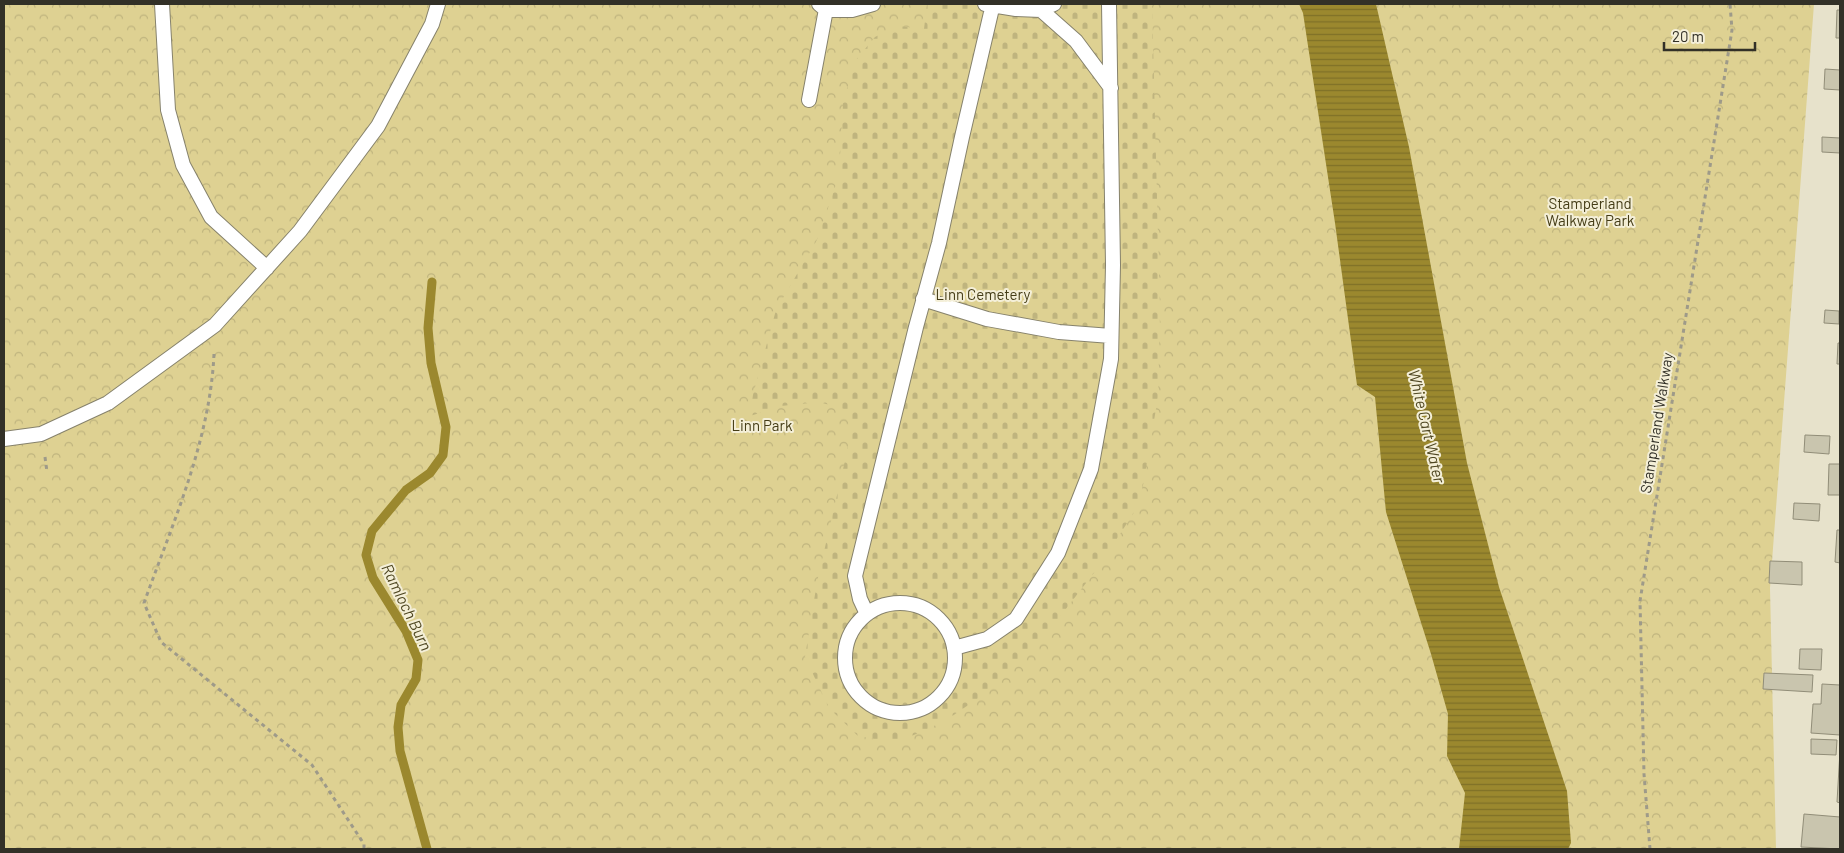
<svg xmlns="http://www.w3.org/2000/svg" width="1844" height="853" font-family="Barlow,sans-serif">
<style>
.forest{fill:url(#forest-crowns)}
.cemetery{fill:url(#cemetery-stones)}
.water{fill:url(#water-rules)}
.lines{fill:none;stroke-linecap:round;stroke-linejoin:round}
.stream{stroke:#9b882e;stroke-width:9}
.building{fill:#c9c5ae;stroke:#918d78}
.service-casing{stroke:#86826c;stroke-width:16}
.path{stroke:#9e9a89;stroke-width:3;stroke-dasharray:4 4;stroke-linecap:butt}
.service{stroke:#fff;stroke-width:14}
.labels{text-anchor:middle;stroke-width:4;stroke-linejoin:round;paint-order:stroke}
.park-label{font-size:15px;fill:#443c16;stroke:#f4efd8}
.street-label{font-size:15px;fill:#323027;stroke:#f4efd8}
.water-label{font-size:16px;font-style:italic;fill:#4f4722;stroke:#f4efd8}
</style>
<defs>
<pattern id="forest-crowns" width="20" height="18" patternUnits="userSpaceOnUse" patternTransform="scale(1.25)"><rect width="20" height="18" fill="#ded192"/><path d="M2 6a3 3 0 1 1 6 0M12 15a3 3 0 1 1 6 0" fill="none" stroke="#bfb47e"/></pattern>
<pattern id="cemetery-stones" width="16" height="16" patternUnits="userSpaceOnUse" patternTransform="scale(1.25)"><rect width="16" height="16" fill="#ded192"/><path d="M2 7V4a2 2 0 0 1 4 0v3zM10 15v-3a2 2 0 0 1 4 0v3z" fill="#bfb47e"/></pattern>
<pattern id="water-rules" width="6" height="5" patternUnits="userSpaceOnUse" patternTransform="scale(1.25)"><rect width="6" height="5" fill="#9b882e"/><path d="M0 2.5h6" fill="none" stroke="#7f7027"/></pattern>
</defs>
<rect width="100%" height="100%" fill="#e7e2cb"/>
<!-- forest -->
<path class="forest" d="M4,4H1814L1770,588L1776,849H4Z"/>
<!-- cemetery -->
<path class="cemetery" d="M927,4H1152L1160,313L1158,397L1140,503L1100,565L1048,632L993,688L945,721L896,743L858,736L829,708L805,657L817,582L847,452L851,411L819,402L781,406L747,417L776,310L817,240L839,176L843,102L855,61L875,37L897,26L924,29Z"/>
<!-- water -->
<path class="water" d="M1299,4H1376L1409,147L1467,463L1499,587L1567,791L1571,843L1568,849H1459L1465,793L1447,756L1448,714L1431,654L1386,512L1375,397L1357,385L1335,223L1303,13Z"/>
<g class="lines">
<!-- stream -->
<path class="stream" d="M427,849L400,751L398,727L401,705L416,679L418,660L406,631L373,578L366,555L372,531L406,490L430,473L443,455L446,427L431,363L428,328L432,282"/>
</g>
<!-- building -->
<path class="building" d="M1837,10H1840V38H1836Z
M1825,69L1840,70V90L1824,89Z
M1822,137L1840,138V153L1822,152Z
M1825,310L1839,311V324L1824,323Z
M1838,343H1840V364H1837Z
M1805,435L1830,436L1829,454L1804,452Z
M1829,464H1840V495H1828Z
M1794,503L1820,504L1819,521L1793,519Z
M1837,530H1840V563L1835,562Z
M1770,561L1802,562V585L1769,583Z
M1800,649H1822L1821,670L1799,669Z
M1764,673L1813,675L1812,692L1763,689Z
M1822,684L1840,685V735L1811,733L1813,704H1821Z
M1811,739L1837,740L1836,755L1811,754Z
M1840,751V803L1837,802Z
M1804,814L1840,817V849L1801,847Z"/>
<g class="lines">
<defs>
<path id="service" d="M162,4L168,110L183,165L211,217L267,268
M819,4L826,10H852L873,4
M985,4L1016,9L1041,10L1054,4
M1041,10L1076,41L1111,88
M809,100L827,4
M923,299L987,319L1059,332L1111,336
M4,439L41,434L108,403L215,325L300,231L378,126L432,24L438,4
M845 658a55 55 0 1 1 110 0a55 55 0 1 1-110 0Z
M867,614L860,599L855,576L916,327L939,243L962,137L993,4
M954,648L987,639L1016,619L1058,553L1091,469L1111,359L1113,265L1109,4"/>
</defs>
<!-- service casing -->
<use href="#service" class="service-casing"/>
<!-- path -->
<path class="path" d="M214,354C210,441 173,522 144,603L161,642L312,765L364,844V849
M45,457L47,472
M1650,849L1644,774L1640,601L1732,30L1730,4"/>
<!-- service -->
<use href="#service" class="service"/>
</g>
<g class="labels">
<!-- park labels -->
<g class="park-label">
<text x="1590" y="209">Stamperland<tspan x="1590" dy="17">Walkway Park</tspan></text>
<text x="983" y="300">Linn Cemetery</text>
<text x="762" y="431">Linn Park</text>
</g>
<!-- street labels -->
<g class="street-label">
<text transform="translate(1657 423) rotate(-81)" y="5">Stamperland Walkway</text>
</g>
<!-- water labels -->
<g class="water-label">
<text transform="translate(1427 426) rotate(77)" y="6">White Cart Water</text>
<text transform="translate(407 607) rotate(64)" y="6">Ramloch Burn</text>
</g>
</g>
<!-- border -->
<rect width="1844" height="853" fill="none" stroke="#323027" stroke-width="10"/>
<!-- scale -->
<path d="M1664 42v8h91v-8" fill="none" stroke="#323027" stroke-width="2.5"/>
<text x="1672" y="42" font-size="15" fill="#323027" stroke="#f4efd8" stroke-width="4" paint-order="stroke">20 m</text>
</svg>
